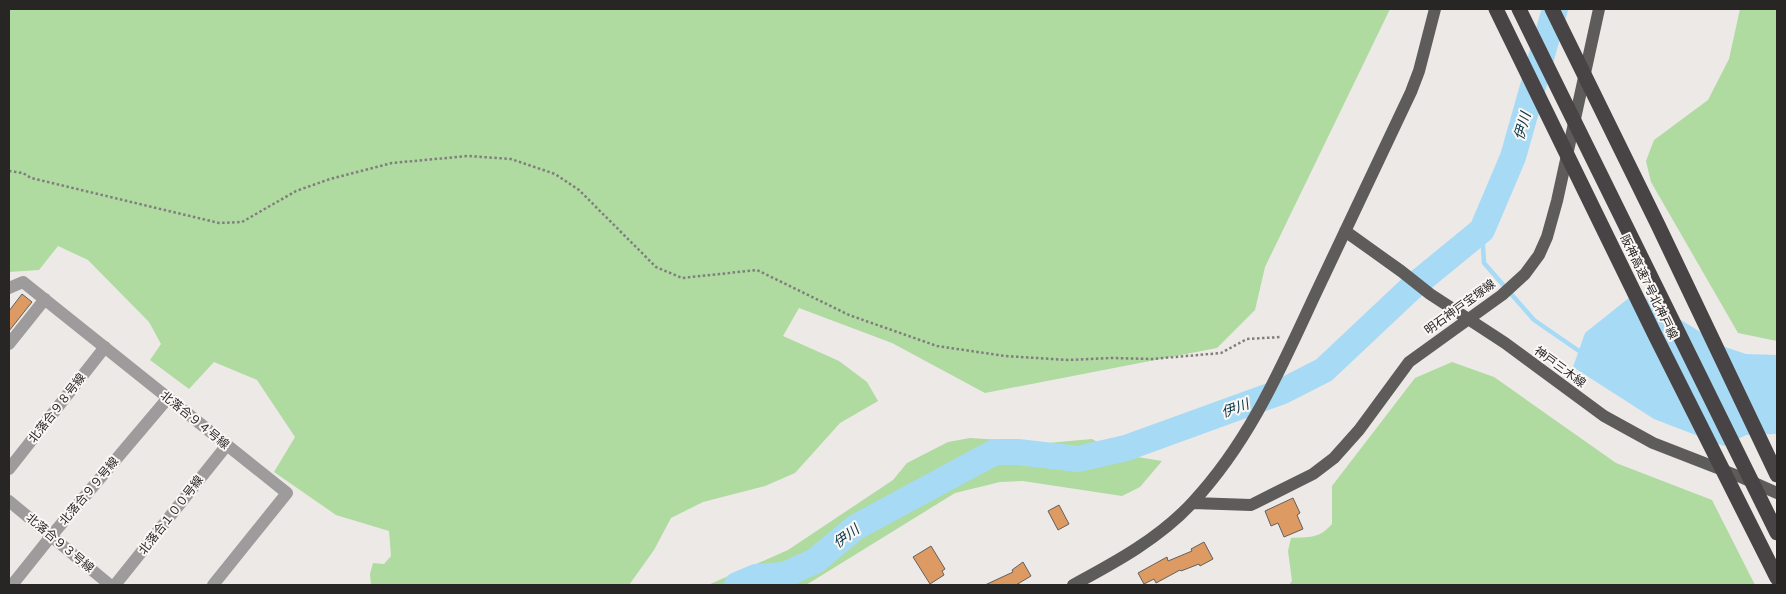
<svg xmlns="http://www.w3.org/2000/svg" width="1786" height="594" font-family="'Work Sans','Noto Sans JP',sans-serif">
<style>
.green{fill:#afdaa0}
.water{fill:#a7dbf5}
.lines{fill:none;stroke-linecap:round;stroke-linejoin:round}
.stream{stroke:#a7dbf5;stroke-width:4.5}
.river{stroke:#a7dbf5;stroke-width:26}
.building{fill:#dd9a63;stroke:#63605e}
.path{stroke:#817e7d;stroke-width:2.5;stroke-dasharray:2.5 2.5;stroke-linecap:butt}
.minor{stroke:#9d9b9b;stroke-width:12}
.primary{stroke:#5e5b5b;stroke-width:12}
.motorway{stroke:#484445;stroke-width:15}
.labels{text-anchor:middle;stroke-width:4;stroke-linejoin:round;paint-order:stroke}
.street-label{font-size:12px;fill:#272625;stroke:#faf7f5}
.water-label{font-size:14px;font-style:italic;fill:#063344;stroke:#faf7f5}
</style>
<rect width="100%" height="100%" fill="#ede9e7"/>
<!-- green -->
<path class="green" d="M9,9H1390L1265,267L1255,310L1217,348L985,393L892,343L799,308L783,336L839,361L867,382L878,401L840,423L795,473L765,486L703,502L671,518L654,550L629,585H371L370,574L373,563L384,564L391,556L389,531L336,515L274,472L295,437L257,380L214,362L189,389L150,360L161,344L149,322L88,260L58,246L39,270L9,272Z
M1740,9H1777V341L1738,333L1651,182L1646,161L1654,140L1708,100L1729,59Z
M1452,362L1494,377L1616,463L1712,500L1755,585H1289L1292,581L1288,551L1291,538C1309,537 1319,539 1332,524V486L1415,378Z
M970,438L1048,443L1092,439L1119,454L1162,461L1140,487L1122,496L1023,481L1000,482L955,493L806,585H708L788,550L893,480L907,463L948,442Z"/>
<!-- water -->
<path class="water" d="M1640,295L1725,347L1746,354L1777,355V434L1746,435L1724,446L1654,419L1573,367L1585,333L1630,297Z"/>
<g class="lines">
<!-- stream -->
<path class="stream" d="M1482,230L1484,263L1534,320L1579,351L1584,350"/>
<!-- river -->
<path class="river" d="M737,585L756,577L784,575L815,561L856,527L995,452H1018L1078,459L1126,448L1283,391L1324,370L1410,289L1482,230L1513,157L1555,9"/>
</g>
<!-- building -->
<path class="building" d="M22,294L32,302L9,331V311Z
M1293,498L1300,513L1297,515L1303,529L1284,537L1278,523L1271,526L1265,511Z
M1059,505L1069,524L1058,530L1048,511Z
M1204,542L1213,559L1200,566L1199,564L1181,571L1180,570L1156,583L1154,579L1144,584L1138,573L1167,557L1168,561L1192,551L1191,549Z
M931,546L945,569L942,571L944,575L930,584L913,557Z
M1023,562L1031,576L1016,585H985L1013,572L1012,570Z"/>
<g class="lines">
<!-- path -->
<path class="path" d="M9,171L23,173L31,178L219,223L242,222L296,191L330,179L392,163L468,156L511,159L555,174L579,190L656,267L682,278L757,270L849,315L937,346L1005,356L1068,360L1111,358L1152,359L1221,353L1247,339L1281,337"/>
<!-- minor -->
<path class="minor" d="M9,288L23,282L287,493L213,585
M9,344L45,299
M9,469L105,347
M9,501L110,585
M12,585L52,535L168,398
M115,585L227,445"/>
<!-- primary -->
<path class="primary" d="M1345,231L1401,271L1430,294L1505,343L1604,416L1653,443L1743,478L1777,493
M1193,503L1251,505L1313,474L1334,458L1359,430L1409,362L1502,295L1525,274L1539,255L1547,237L1557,201L1599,9
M1073,585C1116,562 1160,538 1193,502C1249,442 1280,370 1314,297C1346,229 1379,160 1411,92L1419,71L1435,9"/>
<!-- motorway -->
<path class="motorway" d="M1496,9L1655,335L1777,578
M1519,9L1777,533
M1552,9L1658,225L1777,475"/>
</g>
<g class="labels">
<!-- street labels -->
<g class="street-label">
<text transform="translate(1649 287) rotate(64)" y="4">阪神高速7号北神戸線</text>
<text transform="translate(1460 307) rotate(-36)" y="4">明石神戸宝塚線</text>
<text transform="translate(1560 367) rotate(36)" y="4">神戸三木線</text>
<text transform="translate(57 408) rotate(-52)" y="4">北落合９８号線</text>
<text transform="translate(195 420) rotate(39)" y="4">北落合９４号線</text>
<text transform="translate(89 491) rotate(-50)" y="4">北落合９９号線</text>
<text transform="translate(171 515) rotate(-52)" y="4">北落合１００号線</text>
<text transform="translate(60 543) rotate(40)" y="4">北落合９３号線</text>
</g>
<!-- water labels -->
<g class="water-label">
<text transform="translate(1522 126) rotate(-74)" y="5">伊川</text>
<text transform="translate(1235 408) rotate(-20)" y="5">伊川</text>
<text transform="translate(846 536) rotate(-37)" y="5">伊川</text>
</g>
</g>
<!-- border -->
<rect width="1786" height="594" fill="none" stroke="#272625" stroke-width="20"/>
</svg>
